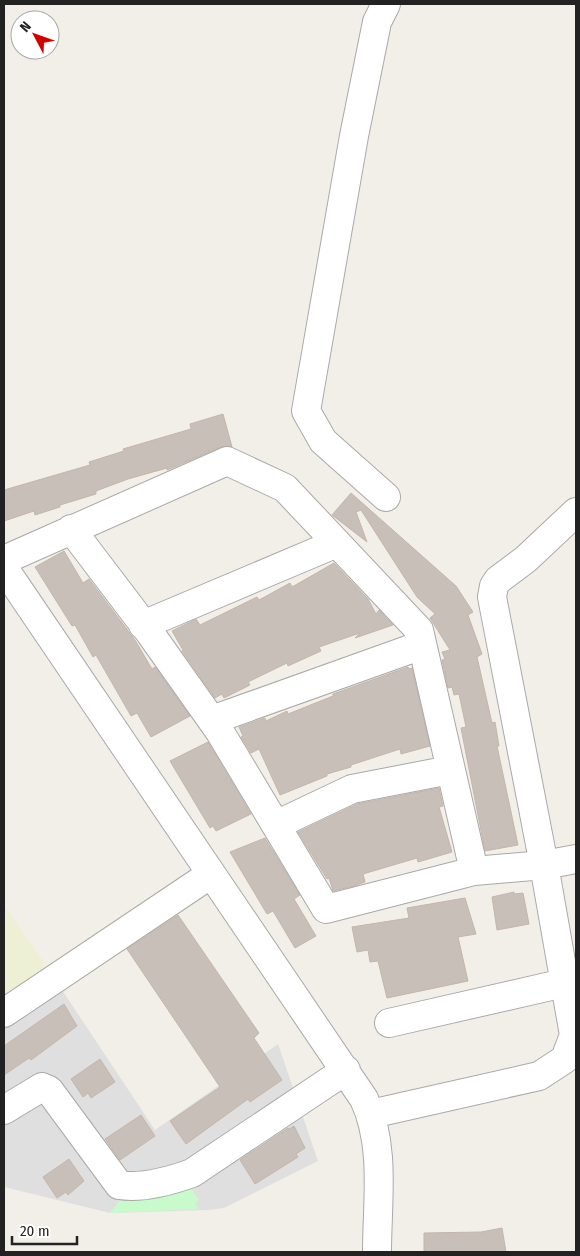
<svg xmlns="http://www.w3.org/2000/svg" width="580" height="1256" font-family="'Fira Sans Condensed',sans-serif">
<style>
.residential{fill:#e0dfdf}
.farmland{fill:#eef0d5}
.park{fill:#c8facc}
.building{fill:#c7bfb8;stroke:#c4b6ab}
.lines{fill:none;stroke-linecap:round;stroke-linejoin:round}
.minor-casing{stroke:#a9a9a9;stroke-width:30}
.minor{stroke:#fff;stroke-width:28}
</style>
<rect width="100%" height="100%" fill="#f2efe9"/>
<!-- residential -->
<path class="residential" d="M62,990L155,1130L278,1044L318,1161L224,1208L208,1210L110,1213L4,1187V1020Z"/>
<!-- farmland -->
<path class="farmland" d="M4,905L44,962L41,979L4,1005Z"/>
<!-- park -->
<path class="park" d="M183,1186L192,1189L199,1200L195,1203L199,1209L110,1213L119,1201Z"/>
<!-- building -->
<path class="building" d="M223,414L232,447H221L172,468L167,470V468L128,479L96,491V494L60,505V507L35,515L34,511L4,521V490L90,465L89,462L124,451L123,449L191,429L190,424Z
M351,493L456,586L473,612L468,615L482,654L477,657L492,723L495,722L499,746H497L518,845L485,851L461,728L466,727L459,694L454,695L452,687L448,688L442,660L445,659L442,652L450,650L430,618L435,614L417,597L361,510L356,512L367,542L332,515Z
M64,551L83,583L89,579L135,640L152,669L155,667L190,716L151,737L137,713L131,716L96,655L93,657L75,625L72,626L35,567Z
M334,563L368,599L376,614L379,610L393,625L355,638L360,633L319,647L321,651L288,666L287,663L248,682L250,685L224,698L222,694L215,698L182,651L183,650L172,631L196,619L200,625L257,597L259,600L290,583L292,587Z
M408,667L409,669L412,668L430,746L401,754L400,749L351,765V767L327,774V776L280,795L259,749L251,753L241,737L243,736L239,727L265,718L266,721L287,711L288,714L333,696V694Z
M208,742L251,814L216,831L213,826L210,828L170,761Z
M439,788L443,806L439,807L452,852L418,862L417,858L363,874L365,882L354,886L333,891L329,878L327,879L298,832L357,804Z
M265,838L300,895L294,899L316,936L295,948L273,911L267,914L230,852Z
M514,892V894L523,893L529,924L497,930L492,897Z
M465,898L476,934L458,937L468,981L387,998L378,961L370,962L368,950L357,952L352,927L409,918L407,908Z
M178,915L259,1033L254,1038L282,1080L250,1102L248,1099L186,1144L170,1121L220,1087L127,949Z
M64,1004L77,1026L31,1060L29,1058L4,1075V1046Z
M100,1059L115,1082L91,1098L88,1093L83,1097L71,1079Z
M141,1115L155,1136L120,1160L105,1139Z
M294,1126L305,1148L296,1154L298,1157L255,1184L240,1160L288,1128L289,1129Z
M69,1159L84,1181L68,1195L66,1192L57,1198L43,1177Z
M502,1228L506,1252H424V1233L481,1232Z"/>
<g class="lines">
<defs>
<path id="minor" d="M386,497L323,441L306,411L354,136L377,22L386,4
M4,560L227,461L285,488L419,630L474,871L326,909L220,732L150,633L71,529
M4,568L364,1099C386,1146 377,1202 377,1252
M143,625L337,543
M212,720L422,645
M276,825L352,789L450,770
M474,871L544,865L576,859
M4,1013L211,874
M389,1023L564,983
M4,1110L42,1087L49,1090L119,1185C143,1189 170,1181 192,1173L346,1070
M371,1114L539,1076L565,1059L574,1035L544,865L492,597L494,586L498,580L526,559L576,512"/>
</defs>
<!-- minor casing -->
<use href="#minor" class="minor-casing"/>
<!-- minor -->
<use href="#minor" class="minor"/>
</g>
<!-- border -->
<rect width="580" height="1256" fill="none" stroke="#222222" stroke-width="10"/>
<!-- north arrow -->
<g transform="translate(35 35) rotate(311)"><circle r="24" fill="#ffffff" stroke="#a7a7a7"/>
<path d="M0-4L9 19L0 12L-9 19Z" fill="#d40000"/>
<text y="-8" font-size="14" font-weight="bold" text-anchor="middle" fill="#222222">N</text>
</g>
<!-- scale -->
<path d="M12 1236v8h65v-8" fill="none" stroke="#222222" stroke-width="2.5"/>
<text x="20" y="1236" font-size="15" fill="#222222" stroke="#ffffff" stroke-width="4" paint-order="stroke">20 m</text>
</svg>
